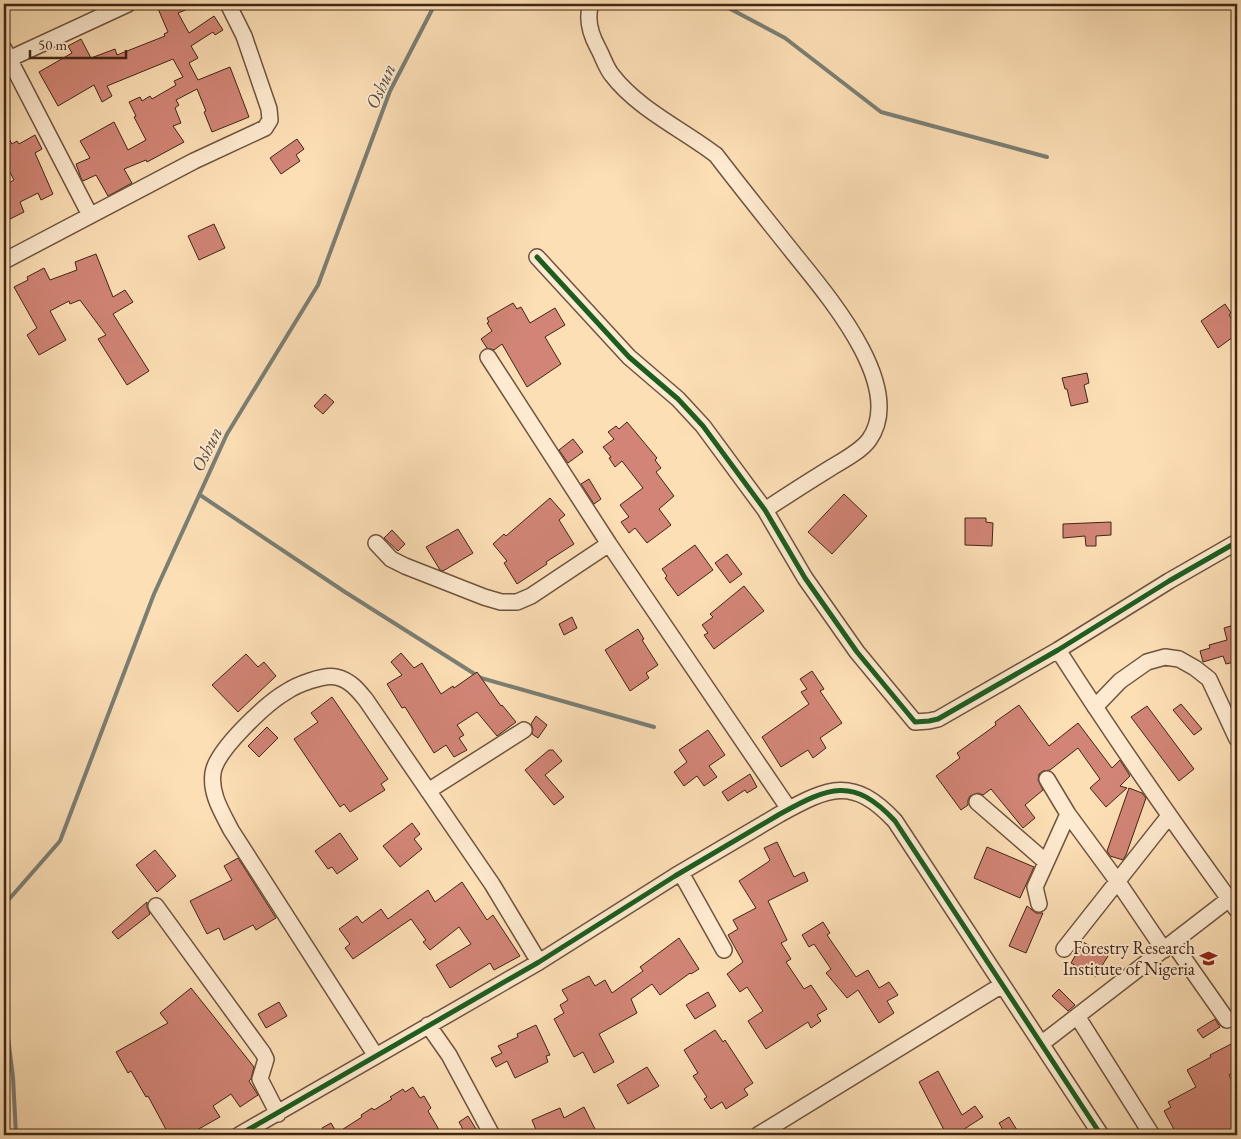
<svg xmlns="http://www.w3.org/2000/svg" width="1241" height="1139" font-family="'EB Garamond',serif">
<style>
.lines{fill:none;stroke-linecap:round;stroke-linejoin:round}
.stream{stroke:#7a7f75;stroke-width:4}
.building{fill:#d28576;stroke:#402615}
.minor-casing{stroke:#6f543d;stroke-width:18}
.minor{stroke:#feead0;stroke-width:15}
.cycleway-casing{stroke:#feead0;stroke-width:8}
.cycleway{stroke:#1b5e20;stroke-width:5}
.labels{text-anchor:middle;stroke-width:4;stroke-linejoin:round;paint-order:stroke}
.poi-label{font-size:18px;fill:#402615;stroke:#feead0;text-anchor:end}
.water-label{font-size:19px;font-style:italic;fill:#584b3d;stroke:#feead0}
</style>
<rect width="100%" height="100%" fill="#fddfb6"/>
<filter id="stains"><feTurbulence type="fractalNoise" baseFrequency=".004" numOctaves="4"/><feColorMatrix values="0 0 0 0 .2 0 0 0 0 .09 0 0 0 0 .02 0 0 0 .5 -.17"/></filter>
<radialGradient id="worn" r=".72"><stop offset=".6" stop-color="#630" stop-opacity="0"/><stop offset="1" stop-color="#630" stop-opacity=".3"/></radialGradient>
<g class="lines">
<!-- stream -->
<path class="stream" d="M721,4L785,38L881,112L1047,157
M200,495L345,592L481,678L654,727
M4,905L60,841L154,594L227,434L318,285L390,91L435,4
M4,1006L13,1077L16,1135"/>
</g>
<!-- building -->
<path class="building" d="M156,4H200L178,13L189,33L214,16L223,30L215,35L213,32L191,46L198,58L189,63L198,80L230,67L249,117L212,132L204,112L206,111L197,89L176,100L179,105L175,108L181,123L173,126L184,142L147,162L146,160L124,169L132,183L108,196L96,175L83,181L81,178L76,164L90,158L80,141L114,122L128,150L146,140L134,117L136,116L129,102L140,97L142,101L150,96L152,99L176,85L174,81L183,77L173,59L107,86L112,96L102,102L94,85L58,106L39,72L72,53L68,46L81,39L91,58L115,49L117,55L165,36L164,34L168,32Z
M4,130L12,144L17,141L19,144L35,135L42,149L35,153L53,194L41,200L38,193L20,202L24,212L4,222V186L14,180L4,161Z
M297,139L304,149L296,155L300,161L281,174L270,158Z
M214,224L225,248L199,260L188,236Z
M96,254L113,297L125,290L133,302L113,314L149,371L127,385L98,339L106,335L80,300L70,304L69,301L50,311L66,340L39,355L27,335L37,328L14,287L28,280L27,277L44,268L50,280L77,270L75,262Z
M513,303L517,309L521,307L530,323L555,308L565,325L545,337L561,364L527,387L502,344L494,350L487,348L481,339L492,331L487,323L489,322L487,318Z
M1225,304L1231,313L1229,315L1237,327V334L1218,348L1201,321Z
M1087,373L1089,383L1084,385L1088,402L1071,406L1067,389H1065L1062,378Z
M325,394L334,402L323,414L314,406Z
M627,422L657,458L655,460L661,468L656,472L674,496L659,509L671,525L647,543L635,528L629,533L621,522L629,517L620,505L643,488L622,461L615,467L609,458L611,457L603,447L614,439L608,432L616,426L619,429Z
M573,439L583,452L568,463L559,450Z
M589,479L601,499L594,504L581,484Z
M844,494L867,516L832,554L808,532Z
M550,498L565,515L559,520L574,544L546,562L547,564L517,584L504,563L507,561L493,544L504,534L506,536Z
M965,518H986V522L993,523L992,546L965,545Z
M1111,522V535L1096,536V546H1086L1085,536L1063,538V524Z
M458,529L473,553L443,571L440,570L426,547Z
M392,530L405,544L398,551L384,538Z
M695,545L713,570L678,596L665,578L667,576L662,569Z
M727,554L742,574L730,583L715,563Z
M744,586L764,611L714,649L704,635L708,633L702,625L713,617L710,614Z
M572,617L577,628L564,635L559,624Z
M1237,624V664H1235L1234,662L1226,664L1223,656L1203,662L1200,651L1210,648L1209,645L1227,640L1224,628Z
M638,629L644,639L642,640L658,665L646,673L649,678L630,691L605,650Z
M401,653L414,668L422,663L441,694L453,686L454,688L477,672L501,706L502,705L516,722L497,736L477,712L457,725L464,735L459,738L467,750L454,757L446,745L434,753L405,707L402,708L387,684L402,675L391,662Z
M246,654L258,667L264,662L276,676L238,712L212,685Z
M812,671L824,689L820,691L842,723L820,738L826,748L813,758L808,750L781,767L762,737L809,704L801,692L807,689L800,679Z
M332,697L388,779L381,784L385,790L350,812L344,804L340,807L294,739L318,722L311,713Z
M1181,704L1202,729L1194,735L1173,710Z
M1019,705L1049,746L1078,723L1112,768L1120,760L1130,776L1120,786L1127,788L1106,807L1090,788L1100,779L1078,748L1050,770L1043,771L1039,774L1038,780L1043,790L1025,805L1035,818L1023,828L991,789L983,795L978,793L970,796L968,800V805L961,810L936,776L960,758L957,753L996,725L995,722Z
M1147,706L1194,769L1179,781L1131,717Z
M536,716L547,725L538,738L532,734L533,729L531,724Z
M267,727L278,738L259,757L248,746Z
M708,730L725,755L709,766L717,777L704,786L697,776L684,786L674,772L687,762L679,750Z
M549,750H553L562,761L545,775L564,797L554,805L525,770Z
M750,774L757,787L747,793L745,790L728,801L722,792Z
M1129,788L1142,793L1146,798L1126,855L1123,860L1110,856L1107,851Z
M412,823L420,834L414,839L422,849L400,867L383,846Z
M340,833L358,859L337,874L332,867L328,869L315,851Z
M777,842L794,877L804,872L808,881L768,901L787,940L781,943L791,959L786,962L804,989L811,985L827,1009L817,1015L821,1021L811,1028L808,1022L766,1049L748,1021L763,1011L747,987L740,992L727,974L743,962L728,935L738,929L733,920L756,908L739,881L768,862L770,860L764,848Z
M987,847L1034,867L1020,898L974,878Z
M155,850L176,876L157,892L136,865Z
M238,858L276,918L256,930L253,925L224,940L219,928L207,934L190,901L232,880L224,866Z
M462,882L487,920L493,915L520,956L494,970L490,963L450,988L436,965L471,944L459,927L430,950L423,942L426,940L411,919L353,959L345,948L350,944L339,929L357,916L362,923L381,909L388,919L428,890L435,902Z
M147,902V907L150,914L118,939L112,932Z
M1027,906L1036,913H1043L1026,953L1009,946Z
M823,922L830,933L827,935L856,977L868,970L879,988L889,982L898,995L887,1001L894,1013L879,1023L858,990L847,998L826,973L831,969L814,944L809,947L802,935Z
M679,938L699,969L691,974L690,973L660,995L652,984L631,999L637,1013L599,1034L614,1062L594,1073L583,1052L574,1057L554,1019L564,1013L560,1005L568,1000L562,990L589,976L595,986L605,980L612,993L643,971L640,967Z
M1083,942L1108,956L1095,977L1071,963Z
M191,988L254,1067L251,1079L249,1081L258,1095L240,1107L231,1094L213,1106L220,1117L188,1135H169L148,1096L146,1097L131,1071L128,1073L116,1052L168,1023L160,1013Z
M1059,989L1075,1005L1068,1011L1052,996Z
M708,992L716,1006L695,1019L686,1005Z
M279,1002L287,1016L266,1028L258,1014Z
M1215,1019L1220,1027L1203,1038L1197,1030Z
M536,1025L550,1055L546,1056L548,1062L515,1078L507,1061L496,1067L491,1058L502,1053L498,1046L518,1037L517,1034Z
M715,1030L723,1042L725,1040L753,1083L744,1089L748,1095L726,1109L722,1102L711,1109L704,1099L707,1097L693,1076L698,1073L684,1050Z
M1231,1044L1237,1053V1071L1229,1075L1237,1091V1135H1177L1164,1111L1171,1107L1168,1102L1196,1087L1187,1070L1211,1057L1210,1055Z
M647,1067L659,1086L628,1104L617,1085Z
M938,1071L962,1115L975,1106L983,1117L955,1135H947L943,1128L919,1082Z
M413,1087L420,1098L424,1096L431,1108L428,1111L442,1135H326L322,1128L331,1123L337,1133L362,1117L361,1115L372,1108L374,1110L392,1099L390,1097L403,1089L405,1092Z
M584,1107L598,1135H538L532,1120L560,1108L564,1118Z
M468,1116L476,1129L466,1135L459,1122Z
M1009,1117L1020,1135H1006L999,1123Z"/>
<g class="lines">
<defs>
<path id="minor" d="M591,4C586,18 591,35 598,48C603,57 606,68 612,75C638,109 682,129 716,155C739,185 763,215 787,245C819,286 909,384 869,440C860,452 842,461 829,469C808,482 786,496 765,510
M4,49L90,215
M9,59L128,4
M537,257L629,357L678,399L703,426L765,510L805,578L857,652L915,722L929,721L938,719L1058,650L1169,581L1237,542
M4,261L194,161L265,128L270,120L269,109L244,36L228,4
M488,357L609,544L789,809
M376,543L391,559L405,566L484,597L501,602H517L531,596L609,544
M1058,650C1115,739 1175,825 1237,910
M1095,707L1120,681L1147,662L1165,657L1179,659L1195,668L1209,679L1237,739
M428,791L524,730
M977,802L1046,862
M1068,814L1118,882L1164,950
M681,873L724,950
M1039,904L1035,887L1068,814L1047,779
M156,906L263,1053L266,1059L260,1079L278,1114
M1173,943L1227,1020
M1064,949L1169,816
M1077,1016L1152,1135
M428,1025L449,1055L492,1135
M1041,1044L1229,899
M376,1056L231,830C222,812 210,794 213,773C216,750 267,703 286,692C296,685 324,674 336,677C350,680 358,690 366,700L492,884L539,962
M239,1135L539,962L675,876L780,814C829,787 853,776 895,821L1101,1135
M758,1135L1002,985"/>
</defs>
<!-- minor casing -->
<use href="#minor" class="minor-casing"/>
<!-- minor -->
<use href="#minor" class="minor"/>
<defs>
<path id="cycleway" d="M537,257L629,357L678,399L703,426L765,510L805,578L857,652L915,722L929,721L938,719L1058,650L1169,581L1237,542
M239,1135L539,962L675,876L780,814C829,787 853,776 895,821L1101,1135"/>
</defs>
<!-- cycleway casing -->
<use href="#cycleway" class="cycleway-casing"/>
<!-- cycleway -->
<use href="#cycleway" class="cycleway"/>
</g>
<!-- icons -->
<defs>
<symbol id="school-bare" viewBox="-9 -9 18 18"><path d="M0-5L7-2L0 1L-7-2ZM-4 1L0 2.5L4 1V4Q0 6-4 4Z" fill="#8f2418" stroke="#feead0" stroke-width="2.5" paint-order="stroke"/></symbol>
</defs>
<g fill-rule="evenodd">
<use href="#school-bare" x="1196" y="946" width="25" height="25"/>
</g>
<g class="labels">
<!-- poi labels -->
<g class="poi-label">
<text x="1195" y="954">Forestry Research<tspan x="1195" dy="21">Institute of Nigeria</tspan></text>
</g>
<!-- water labels -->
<g class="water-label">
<text transform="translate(380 86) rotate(-66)" y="7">Oshun</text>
<text transform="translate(206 449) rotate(-64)" y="7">Oshun</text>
</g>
</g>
<!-- margin -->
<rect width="1241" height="1139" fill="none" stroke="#fddfb6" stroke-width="20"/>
<rect x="5" y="5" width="1231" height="1129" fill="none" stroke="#402615" stroke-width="2.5"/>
<rect x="10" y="10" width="1221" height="1119" fill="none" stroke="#402615"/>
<!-- scale -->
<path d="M30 50v8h96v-8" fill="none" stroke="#402615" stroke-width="2.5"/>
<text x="38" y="50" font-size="15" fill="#402615" stroke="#feead0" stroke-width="4" paint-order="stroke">50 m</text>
<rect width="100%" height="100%" filter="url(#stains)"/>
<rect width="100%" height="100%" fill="url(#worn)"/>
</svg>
